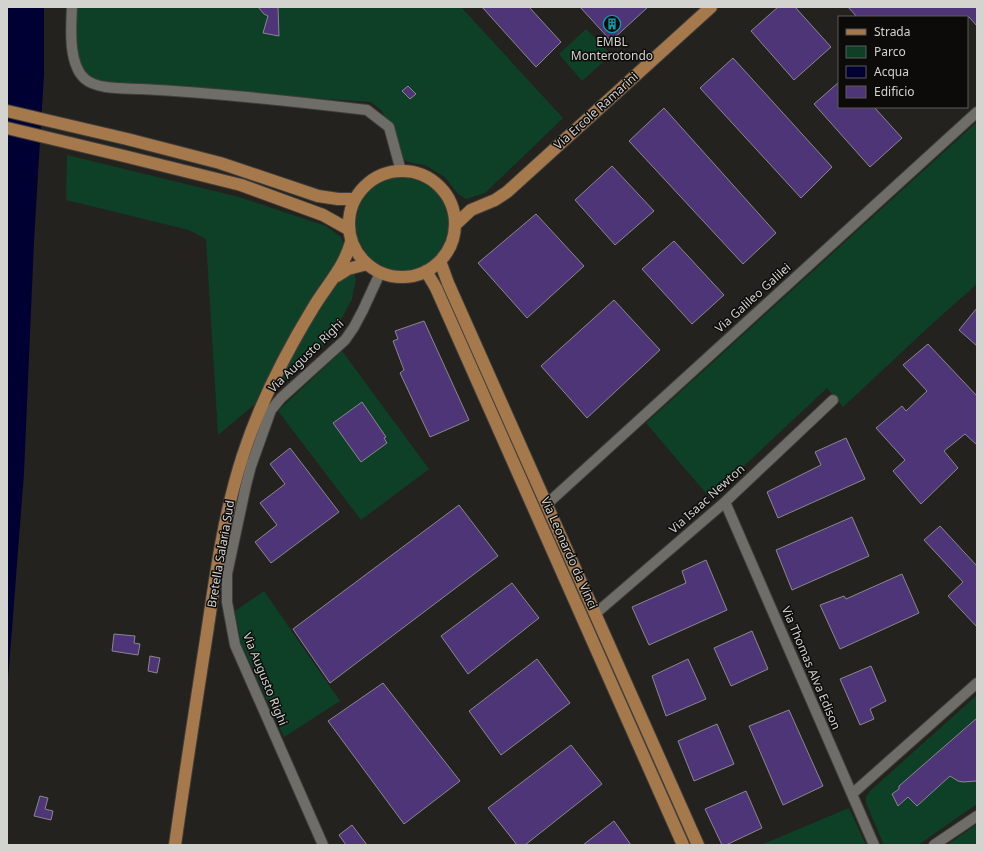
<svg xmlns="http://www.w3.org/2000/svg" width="984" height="852" font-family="'Noto Sans',sans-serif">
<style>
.green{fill:#0e4028}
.water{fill:#000032}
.building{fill:#4e3577;stroke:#89888d}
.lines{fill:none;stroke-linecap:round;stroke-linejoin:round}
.minor-casing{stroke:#403f3c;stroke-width:12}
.major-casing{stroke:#403f3c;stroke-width:14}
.minor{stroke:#6e6d68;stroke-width:10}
.major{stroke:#a6794c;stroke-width:12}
.labels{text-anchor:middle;stroke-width:3;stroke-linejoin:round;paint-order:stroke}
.poi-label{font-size:12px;fill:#d3d3d0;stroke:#0c0b0a}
.street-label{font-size:12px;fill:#d3d3d0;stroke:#0c0b0a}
</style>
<rect width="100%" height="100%" fill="#23221e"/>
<!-- green -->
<path class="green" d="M71,7H461L563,118L485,193L466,199L458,194L445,177L425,165L412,163L401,159L393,136L382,111L371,102L104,84L77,72Z
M586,29L611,55L582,81L559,54Z
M977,122V284L932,324L843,407L827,388L710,498L646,423Z
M67,155L239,197L326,226L341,237L356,279L352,299L331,338L292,373L218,435L206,239L189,230L66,200Z
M356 224a47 47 0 1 1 94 0a47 47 0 1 1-94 0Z
M342,351L429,469L361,520L278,411Z
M264,591L340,701L284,737L241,643L235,611Z
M977,695V804L918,845H884L866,803V797L870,791Z
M849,808L866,845H761Z
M977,824V845H947Z"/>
<!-- water -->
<path class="water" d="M7,7H44V74L34,241L24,473L7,694Z"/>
<!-- building -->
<path class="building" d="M258,7H278L279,36L263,33L268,16L264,14Z
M482,7H529L561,42L536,67Z
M580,7H648L611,41Z
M778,7H795L831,47L794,80L751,31Z
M848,7H977V26L969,17H857Z
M733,58L832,167L801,198L700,88Z
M839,82V107H874L902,138L870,167L814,104Z
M408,86L416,94L410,99L402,91Z
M664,108L776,233L743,264L629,141Z
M612,166L654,211L615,245L575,200Z
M536,214L584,266L527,318L478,263Z
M674,241L724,295L692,324L642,269Z
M614,300L660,350L587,418L541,366Z
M977,308V346L959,330Z
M424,321L469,420L430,437L400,373L404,370L393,341L398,339L395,331Z
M928,344L977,396V445L965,434L944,451L958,468L921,504L893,471L905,460L876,428L902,406L906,411L927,391L903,365Z
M362,402L386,437L384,438L387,443L361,462L333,423Z
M846,438L865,479L778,518L767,492L821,465L815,452Z
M290,448L339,512L271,563L255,542L277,525L260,503L285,484L270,464Z
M459,505L498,556L330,683L293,629Z
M852,517L869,556L792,590L776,550Z
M940,526L977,566V627L948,596L963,582L924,540Z
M706,560L727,610L649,645L632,607L686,583L682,571Z
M902,574L919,613L840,649L820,605L844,596L846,599Z
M512,583L539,618L468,674L441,636Z
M752,631L768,669L731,686L714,648Z
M114,634L135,636L134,643L140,644L138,655L112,651Z
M150,656L160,658L157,673L148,671Z
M537,659L570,703L501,755L469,711Z
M688,659L706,699L666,716L652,676Z
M871,666L886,701L870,709L874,719L860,725L840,679Z
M383,683L460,781L404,824L328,721Z
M789,710L823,786L783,805L749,726Z
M977,718V781L963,782L958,781L950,776L917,806L908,797L898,806L892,794L899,789V786Z
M717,724L734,764L694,781L678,741Z
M571,745L602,784L525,845H517L488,808Z
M746,791L762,828L726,845H722L705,809Z
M40,796L48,798L45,809L53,811L51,820L34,816Z
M614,821L631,845H583Z
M352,825L367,845H346L339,835Z"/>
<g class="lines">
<defs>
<path id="minor" d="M72,7C71,28 68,64 85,79C98,90 125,88 141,89C217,93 292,101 367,110L389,127L401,171
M725,502L874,845
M547,504L977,112
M595,614L725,502L833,400
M852,794L977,683
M323,845L235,645L227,602V574L246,485L251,466L271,410L281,398L345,340L354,327L363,310L380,273
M934,845L977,816"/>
<path id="major" d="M7,111L127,139L220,163L318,196L338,199H354
M7,128L124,156L241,185L323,215L348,229
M349 224a53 53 0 1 1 106 0a53 53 0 1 1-106 0Z
M455,225L471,210L495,200L507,192L711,7
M440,261L448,283L698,845
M426,271L436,288L683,845
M337,276L348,269L367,264
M175,845C185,774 196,704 207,633C216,573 224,513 243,455C260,403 285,354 313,308C326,286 344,268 351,242"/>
</defs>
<!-- minor casing -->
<use href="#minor" class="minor-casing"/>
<!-- major casing -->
<use href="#major" class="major-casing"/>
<!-- minor -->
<use href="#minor" class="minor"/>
<!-- major -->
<use href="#major" class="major"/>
</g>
<!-- icons -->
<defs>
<symbol id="building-ring" viewBox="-11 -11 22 22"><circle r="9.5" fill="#0c0b0a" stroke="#0f9aa8" stroke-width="1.5"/><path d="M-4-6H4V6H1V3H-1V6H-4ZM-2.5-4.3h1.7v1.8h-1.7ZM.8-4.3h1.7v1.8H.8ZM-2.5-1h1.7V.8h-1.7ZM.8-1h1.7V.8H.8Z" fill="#0f9aa8"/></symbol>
</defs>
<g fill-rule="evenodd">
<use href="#building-ring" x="602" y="14" width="20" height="20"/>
</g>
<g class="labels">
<!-- poi labels -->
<g class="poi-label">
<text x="612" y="46">EMBL<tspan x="612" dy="14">Monterotondo</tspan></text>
</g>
<!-- street labels -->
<g class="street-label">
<text transform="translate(596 111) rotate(-42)" y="4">Via Ercole Ramarini</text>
<text transform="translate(753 298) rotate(-42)" y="4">Via Galileo Galilei</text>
<text transform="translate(306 356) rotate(-44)" y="4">Via Augusto Righi</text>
<text transform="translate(707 499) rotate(-42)" y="4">Via Isaac Newton</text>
<text transform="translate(569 553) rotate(66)" y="4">Via Leonardo da Vinci</text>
<text transform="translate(221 554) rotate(-80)" y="4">Bretella Salaria Sud</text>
<text transform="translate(811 668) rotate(67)" y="4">Via Thomas Alva Edison</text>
<text transform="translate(265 679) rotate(68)" y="4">Via Augusto Righi</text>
</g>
</g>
<!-- border -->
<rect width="984" height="852" fill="none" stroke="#d3d3d0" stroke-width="16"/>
<!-- legend -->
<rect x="838" y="16" width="130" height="92" fill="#0c0b0a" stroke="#5c5b59"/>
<rect x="846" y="29" width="20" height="6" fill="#a6794c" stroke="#5c5b59"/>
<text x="874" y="36" font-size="12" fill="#d3d3d0">Strada</text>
<rect x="846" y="46" width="20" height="12" fill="#0e4028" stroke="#5c5b59"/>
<text x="874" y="56" font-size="12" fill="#d3d3d0">Parco</text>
<rect x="846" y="66" width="20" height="12" fill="#000032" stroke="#5c5b59"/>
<text x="874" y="76" font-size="12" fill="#d3d3d0">Acqua</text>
<rect x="846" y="86" width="20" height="12" fill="#4e3577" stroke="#5c5b59"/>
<text x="874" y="96" font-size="12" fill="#d3d3d0">Edificio</text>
</svg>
